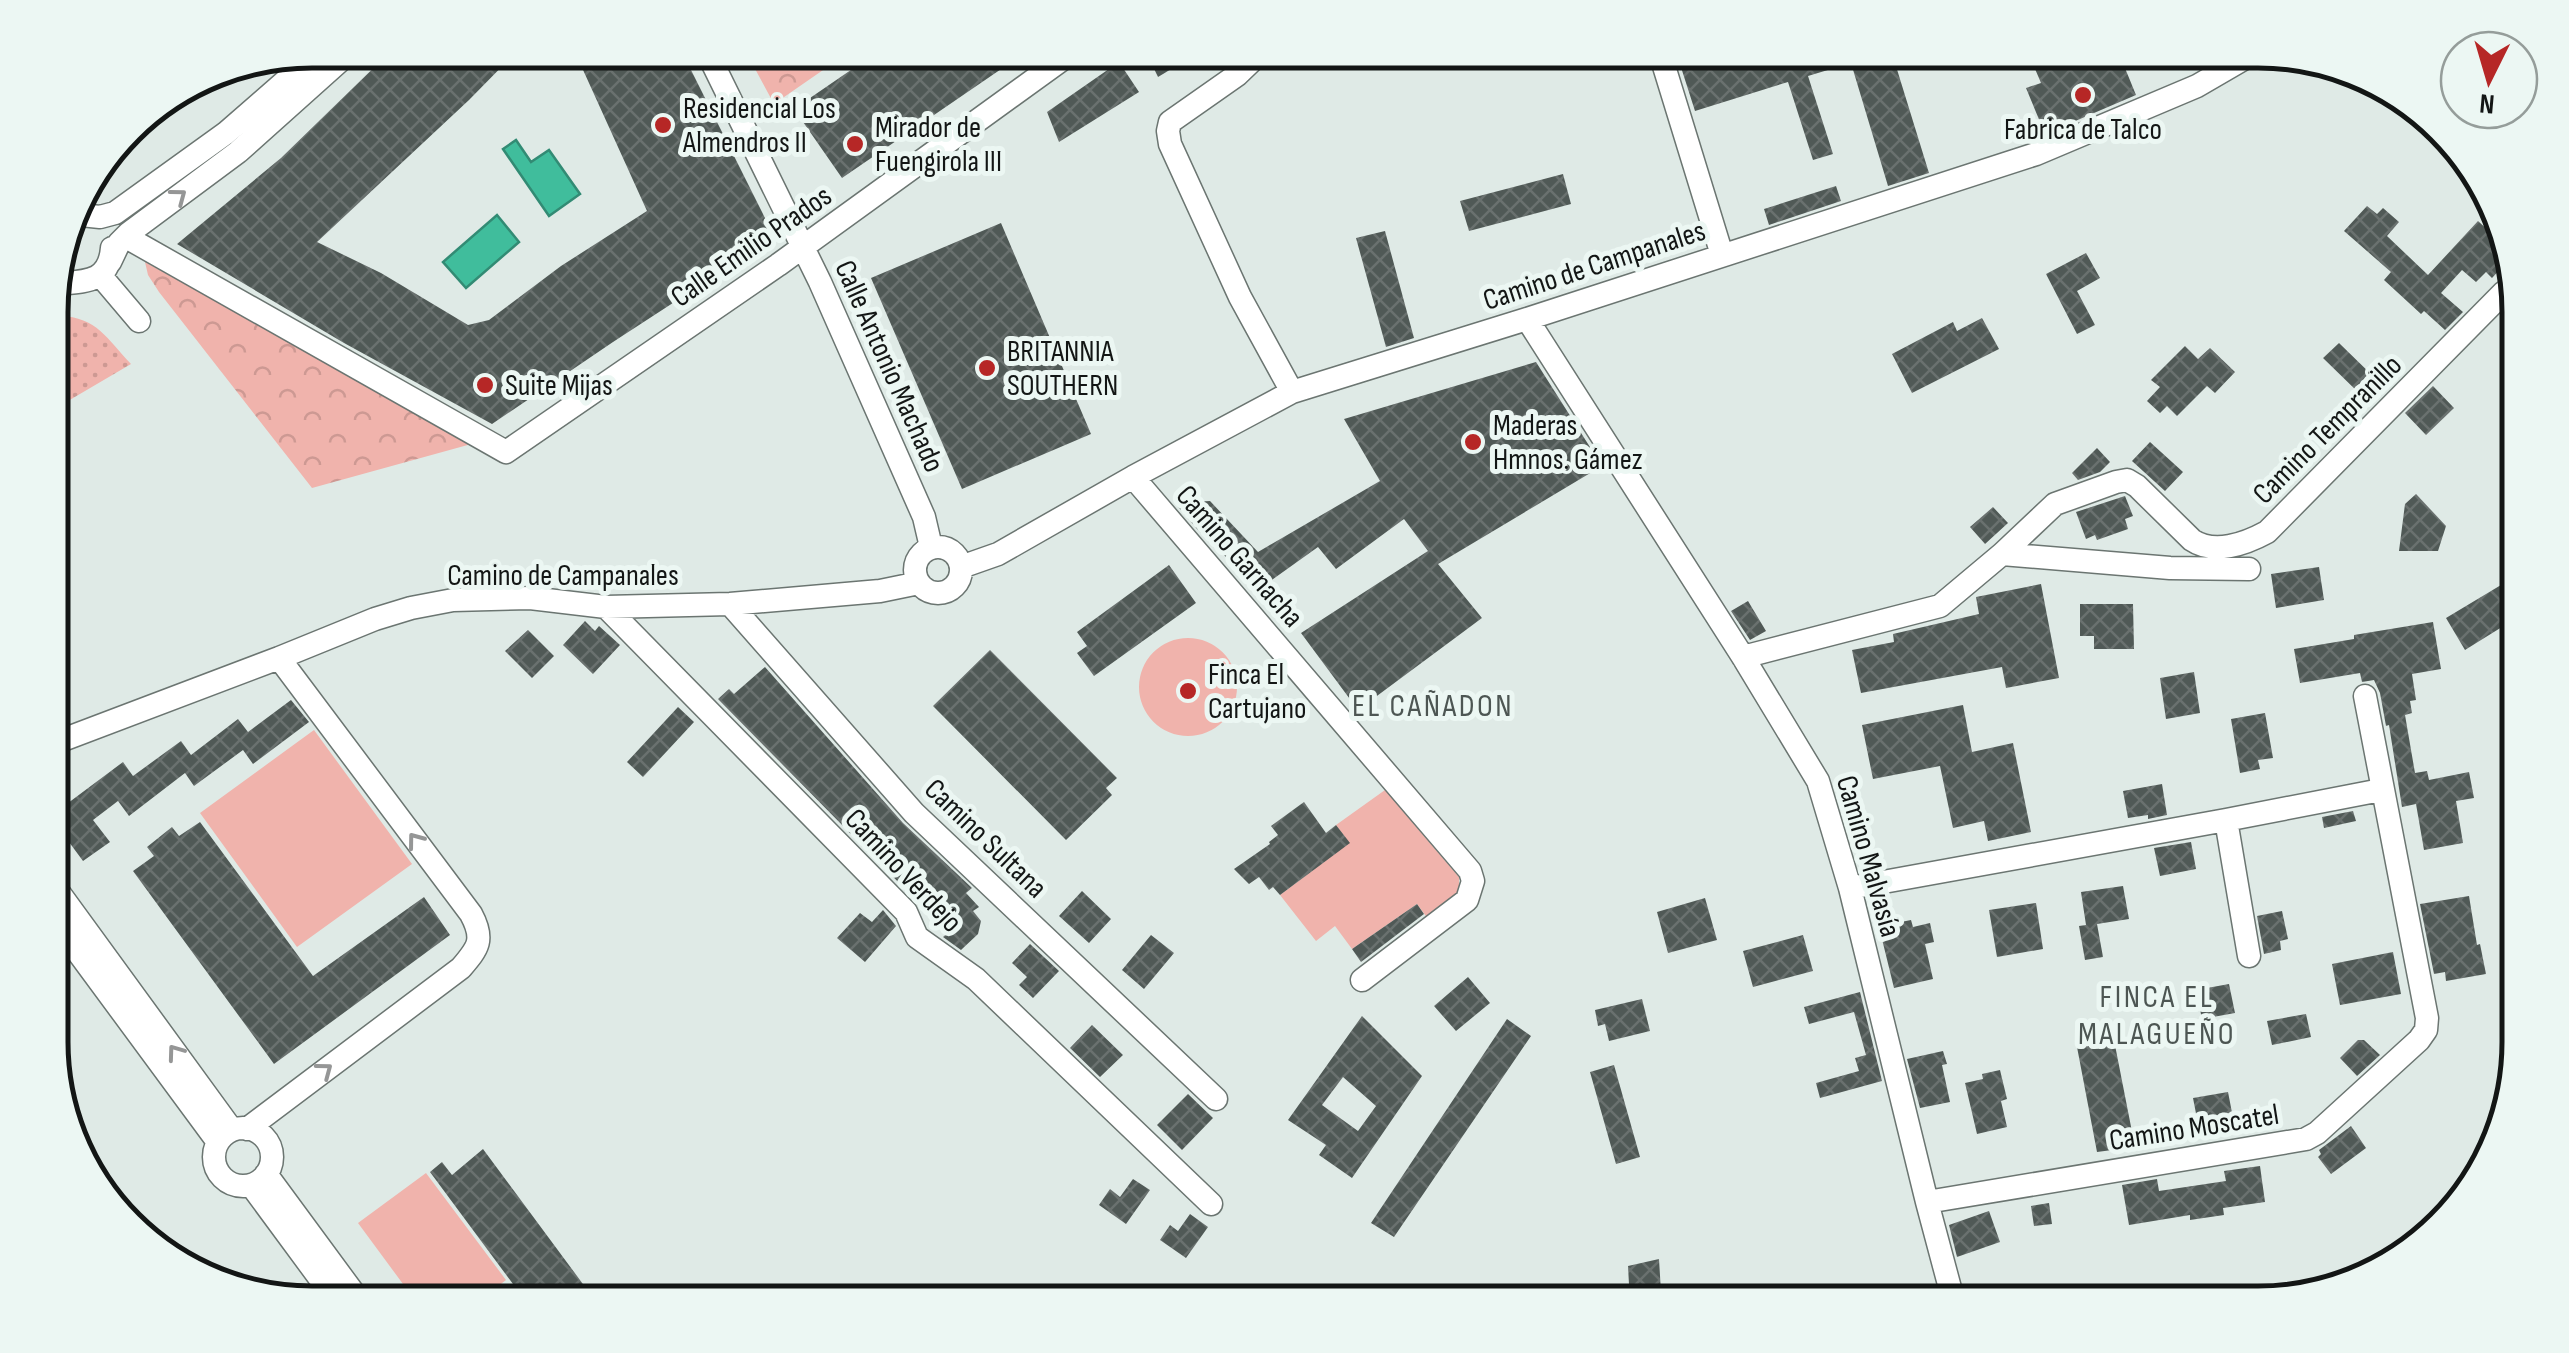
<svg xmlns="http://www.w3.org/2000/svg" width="2569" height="1353" font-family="'Sofia Sans Condensed',sans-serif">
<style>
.grass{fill:#f0b3ac}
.park{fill:url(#park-crowns)}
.garden{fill:url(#garden-dots)}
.water{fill:#40bd9c;stroke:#328b74;stroke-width:2.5}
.building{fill:url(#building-cross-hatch);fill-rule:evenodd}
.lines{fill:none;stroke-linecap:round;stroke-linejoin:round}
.minor-casing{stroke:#6b7571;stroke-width:25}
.minor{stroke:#fff;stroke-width:22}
.oneway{stroke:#959696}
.poi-dot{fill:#b62726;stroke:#ecf7f3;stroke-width:4}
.labels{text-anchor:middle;stroke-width:10;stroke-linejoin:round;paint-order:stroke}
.poi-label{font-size:30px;fill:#131615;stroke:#ecf7f3;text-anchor:start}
.street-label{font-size:30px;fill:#131615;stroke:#ecf7f3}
.neighbourhood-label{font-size:32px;letter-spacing:2.5px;fill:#4d5653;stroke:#ecf7f3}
.rim{fill:none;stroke:#131615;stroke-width:5}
</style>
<defs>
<pattern id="park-crowns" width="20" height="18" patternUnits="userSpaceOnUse" patternTransform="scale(2.5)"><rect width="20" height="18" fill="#f0b3ac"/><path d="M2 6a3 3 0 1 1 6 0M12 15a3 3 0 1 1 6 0" fill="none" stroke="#cd9993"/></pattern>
<pattern id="garden-dots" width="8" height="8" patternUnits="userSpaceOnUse" patternTransform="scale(2.5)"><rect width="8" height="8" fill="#f0b3ac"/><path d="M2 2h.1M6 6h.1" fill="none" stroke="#cd9993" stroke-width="1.8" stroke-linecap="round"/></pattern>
<pattern id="building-cross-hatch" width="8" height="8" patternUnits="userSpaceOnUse" patternTransform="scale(2.5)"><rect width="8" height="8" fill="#505956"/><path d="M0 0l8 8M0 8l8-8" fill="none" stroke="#6a716f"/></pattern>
</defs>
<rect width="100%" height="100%" fill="#dfeae6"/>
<!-- grass -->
<path class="grass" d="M243,64L110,153L139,115L212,70Z
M1139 687a49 49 0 1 1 98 0a49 49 0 1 1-98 0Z
M314,730L412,864L297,947L200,813Z
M1385,790L1459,877V894L1428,919L1417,904L1352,949L1335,926L1316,941L1280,895L1349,843L1336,825Z
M426,1173L506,1280L476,1303H417L358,1223Z"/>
<!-- park -->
<path class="park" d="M737,50H852L774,104L753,65L746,68Z
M145,262L475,443L312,488L159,292L148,275Z"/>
<!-- garden -->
<path class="garden" d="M60,316C97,317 107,339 131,364L51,411V319Z"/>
<!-- water -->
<path class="water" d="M516,140L531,162L549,150L580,194L549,216L503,149Z
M497,215L519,242L466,288L443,262Z"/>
<!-- building -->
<path class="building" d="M392,50H518L469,100L317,242L381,273L468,325L489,320L561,266L647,211L574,50H681L769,226L765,243L613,342L492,424L344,343L177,244L281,158Z
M880,50H1029L842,178L794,109Z
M1145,50H1203L1158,77Z
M1715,50H1891L1929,173L1888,186L1851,63L1808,76L1833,154L1813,160L1788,82L1695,111L1679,61Z
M2027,50H2072L2080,67L2118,51L2136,95L2045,134L2026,88L2041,83Z
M1119,62L1139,92L1059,142L1047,112Z
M1563,174L1571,204L1469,231L1460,201Z
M1836,186L1841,201L1769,225L1764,209Z
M2367,206L2377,214L2383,208L2399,222L2387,236L2428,275L2478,221L2505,246L2506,248L2498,257L2505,264L2492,278L2486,272L2476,282L2462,270L2441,293L2463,312L2445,330L2424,311L2421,314L2384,280L2391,272L2344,231Z
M1001,223L1091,434L962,489L871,278Z
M1385,231L1414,338L1386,347L1356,238Z
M2086,253L2100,278L2077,291L2095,325L2077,334L2046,274Z
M1982,318L1999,349L1912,393L1892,354L1953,322L1957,331Z
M2339,343L2377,380L2362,396L2323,358Z
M2185,346L2198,359L2210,348L2235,372L2215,393L2207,386L2177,416L2167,406L2160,413L2147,401L2160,387L2151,380Z
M1536,362L1602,466L1438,564L1482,618L1358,710L1301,633L1428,551L1404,519L1336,569L1318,547L1259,589L1198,530L1175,503L1210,501L1258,552L1380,481L1344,419Z
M2433,386L2454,408L2426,435L2405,413Z
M2150,442L2183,472L2165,491L2132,461Z
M2097,448L2110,462L2100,472L2078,480L2072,473Z
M2416,494L2446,526L2438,551H2399L2405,504Z
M2125,496L2133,516L2125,519L2128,529L2097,540L2095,535L2086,539L2076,512Z
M1993,507L2008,523L1985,544L1970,527Z
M1169,565L1196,603L1094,676L1077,653L1087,646L1077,632Z
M2319,567L2324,600L2276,608L2271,574Z
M2041,584L2059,678L2006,688L2002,667L1861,693L1852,650L1894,642L1893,634L1979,614L1976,597Z
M2501,585L2518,613V617L2465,650L2446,618Z
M1748,601L1766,631L1750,640L1731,611Z
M2080,604H2133L2134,649H2094V636H2080Z
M585,621L595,631L599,626L620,645L593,674L563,645Z
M2433,622L2441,669L2412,674L2416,700L2410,701L2412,713L2405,715L2415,773L2427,771L2429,780L2469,772L2474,798L2456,801L2463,843L2424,850L2416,804L2402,807L2389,725L2386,726L2380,693L2374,680L2362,682L2360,673L2300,683L2294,649L2354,639V635Z
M528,630L554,656L532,678L505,651Z
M990,650L1117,778L1106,788L1112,795L1066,840L933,706Z
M765,667L903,823L972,888L966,893L979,907L973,911L981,921L978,934L961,950L943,937L951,930L920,886L911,895L718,699L729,689L734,694Z
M2194,672L2200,713L2166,719L2160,678Z
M291,700L309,722L253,764L243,750L194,786L185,773L129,816L118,801L93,820L110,842L83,861L52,819V815L123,762L133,776L181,741L191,755L238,719L248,732Z
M1963,705L1972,752L2013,743L2031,832L1988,841L1984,821L1953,828L1940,766L1873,779L1862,725Z
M678,707L694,722L643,777L627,762Z
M2265,713L2273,758L2258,760L2260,769L2240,773L2231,719Z
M2162,784L2167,815L2148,819V815L2128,818L2123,791Z
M1304,802L1326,833L1336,825L1350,843L1280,895L1273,887L1269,890L1259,877L1249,884L1234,869L1270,844L1269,842L1278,835L1271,826Z
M2353,811L2356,821L2324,828L2322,817Z
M200,822L313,976L424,897L450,935L274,1064L133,871L154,856L147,847L172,827L179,836Z
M2191,842L2196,869L2160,876L2154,848Z
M2123,886L2129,919L2097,924L2103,957L2085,960L2079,926L2086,925L2081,892Z
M1082,891L1111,919L1089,943L1059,916Z
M2469,896L2477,945L2480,944L2486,974L2446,981L2445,972L2434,974L2420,904Z
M1705,898L1717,940L1668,953L1657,912Z
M2036,903L2043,949L1997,957L1989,910Z
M1417,904L1424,914L1361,962L1352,949Z
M883,910L896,926L865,962L837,938L860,913L872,922Z
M2282,911L2288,939L2280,941L2281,950L2264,954L2257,916Z
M1911,920L1913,927L1930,923L1934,942L1925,944L1933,979L1894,988L1881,935L1893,932L1891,924Z
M1151,935L1174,953L1144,989L1122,970Z
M1803,935L1813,971L1753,987L1743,951Z
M1030,944L1059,971L1033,998L1019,985L1027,977L1012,963Z
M2393,952L2401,994L2340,1005L2332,964Z
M1468,977L1490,1003L1456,1031L1434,1006Z
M2229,984L2235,1013L2202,1019L2196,990Z
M1860,992L1882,1081L1820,1098L1816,1083L1859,1071L1855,1058L1866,1055L1854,1012L1809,1024L1804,1007Z
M1642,999L1650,1031L1609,1041L1605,1024L1598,1026L1595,1010Z
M2306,1014L2311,1037L2272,1045L2267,1021Z
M1362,1016L1422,1076L1352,1178L1319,1155L1326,1145L1288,1120ZM1343,1077L1376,1106L1358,1131L1322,1105Z
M1507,1019L1531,1036L1394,1237L1371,1223Z
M1092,1025L1123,1055L1100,1077L1070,1048Z
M2114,1040L2135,1147L2097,1152L2077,1047Z
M2358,1040H2364L2380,1055L2357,1076L2340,1058Z
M1943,1051L1947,1064L1942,1065L1950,1102L1920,1108L1907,1059Z
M1614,1065L1640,1157L1616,1164L1590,1072Z
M2000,1070L2007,1099L2001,1101L2007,1127L1977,1134L1965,1083L1983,1079L1982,1074Z
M2228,1092L2235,1128L2200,1134L2193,1098Z
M1188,1094L1213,1118L1182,1150L1157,1125Z
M2351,1126L2366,1148L2331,1174L2318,1157L2321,1154L2319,1150Z
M483,1149L597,1303H527L430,1172L442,1162L452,1175Z
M2260,1166L2265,1202L2223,1208L2224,1215L2190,1220V1215L2129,1225L2122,1185L2157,1179L2159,1191L2226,1181L2224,1171Z
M1133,1179L1150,1190L1126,1224L1099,1205L1110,1189L1120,1197Z
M2049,1203L2052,1224L2034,1226L2031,1206Z
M1989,1211L2000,1242L1957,1257L1949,1225Z
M1190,1214L1208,1227L1186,1258L1160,1240L1170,1225L1178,1231Z
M1659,1259L1661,1292L1656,1293V1303H1630L1628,1266Z"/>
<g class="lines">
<defs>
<path id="minor" d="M706,50L820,282L924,517L931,547
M1263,50L1237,75L1170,122L1168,131L1170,144L1240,297L1292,392
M1659,50L1722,255
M81,215L100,217L115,213L226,133L321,50
M126,237L506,452L778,265L1075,50
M110,262L119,243L129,233L238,152L352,50
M100,275L139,321
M53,284C82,281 109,285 112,248
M1527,319L1743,657L1818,781L1850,888L1927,1202L1954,1303
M1133,477L1470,871L1473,881L1467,900L1362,980
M915 570a23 23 0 1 1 46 0a23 23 0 1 1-46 0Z
M2002,554L2170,568L2249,569
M961,567L998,554L1133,477L1292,392L1527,319L2036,154L2197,86L2259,50
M730,604L914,813L1216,1099
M606,607L906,912L917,937L976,979L1211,1204
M1743,657L1940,606L2002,554L2055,504L2116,482L2127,480L2137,486L2192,540C2214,555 2245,544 2267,532L2503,293L2517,283
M52,744L279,658L375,619L411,608L453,600L530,598L606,607L730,604L880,591L919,583
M2226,820L2249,956
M52,883L232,1130
M1850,888L2226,820L2381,790
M52,917L218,1142
M214 1157a29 29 0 1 1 58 0a29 29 0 1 1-58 0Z
M247,1129L461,968C478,948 485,940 471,914L279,658
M266,1174L361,1303
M251,1185L338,1303
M1927,1202L2306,1139L2317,1133L2419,1040L2426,1030L2427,1018L2365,696"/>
</defs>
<!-- minor casing -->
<use href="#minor" class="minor-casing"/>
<!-- minor -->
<use href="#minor" class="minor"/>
</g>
<!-- one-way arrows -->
<defs><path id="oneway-chevron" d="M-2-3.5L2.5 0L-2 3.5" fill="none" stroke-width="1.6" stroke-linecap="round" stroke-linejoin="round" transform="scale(2.5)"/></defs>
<g class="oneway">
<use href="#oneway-chevron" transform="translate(179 196) rotate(-37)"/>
<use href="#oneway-chevron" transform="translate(415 840) rotate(-127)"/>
<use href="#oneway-chevron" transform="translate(175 1052) rotate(-126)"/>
<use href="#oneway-chevron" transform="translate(325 1070) rotate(-37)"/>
</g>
<!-- markers -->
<g class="poi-dot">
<circle cx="2083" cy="95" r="10"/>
<circle cx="663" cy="125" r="10"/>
<circle cx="855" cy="144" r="10"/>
<circle cx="987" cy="368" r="10"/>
<circle cx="485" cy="385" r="10"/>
<circle cx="1473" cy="442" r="10"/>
<circle cx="1188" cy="691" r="10"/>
</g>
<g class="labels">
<!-- poi labels -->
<g class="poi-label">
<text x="683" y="118">Residencial Los<tspan x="683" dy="34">Almendros II</tspan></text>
<text x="875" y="137">Mirador de<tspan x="875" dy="34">Fuengirola III</tspan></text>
<text x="2083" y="139" text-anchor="middle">Fabrica de Talco</text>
<text x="1007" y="361">BRITANNIA<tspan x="1007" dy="34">SOUTHERN</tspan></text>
<text x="505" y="395">Suite Mijas</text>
<text x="1493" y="435">Maderas<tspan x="1493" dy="34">Hmnos. Gámez</tspan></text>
<text x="1208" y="684">Finca El<tspan x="1208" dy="34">Cartujano</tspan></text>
</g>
<!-- street labels -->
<g class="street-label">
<text transform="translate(751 246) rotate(-35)" y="10">Calle Emilio Prados</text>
<text transform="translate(1594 265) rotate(-18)" y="10">Camino de Campanales</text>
<text transform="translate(890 366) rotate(66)" y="10">Calle Antonio Machado</text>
<text transform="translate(2327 429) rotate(-45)" y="10">Camino Tempranillo</text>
<text transform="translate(1240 556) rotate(49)" y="10">Camino Garnacha</text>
<text x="563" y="585">Camino de Campanales</text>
<text transform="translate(986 838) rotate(44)" y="10">Camino Sultana</text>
<text transform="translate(1869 856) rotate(74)" y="10">Camino Malvasía</text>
<text transform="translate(904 870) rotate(47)" y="10">Camino Verdejo</text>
<text transform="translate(2194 1127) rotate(-9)" y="10">Camino Moscatel</text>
</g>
<!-- neighbourhood labels -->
<g class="neighbourhood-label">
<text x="1433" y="716">EL CAÑADON</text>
<text x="2157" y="1007">FINCA EL<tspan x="2157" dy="37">MALAGUEÑO</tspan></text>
</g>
</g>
<!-- crop -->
<path d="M0 0H2569V1353H0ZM312 68H2258A244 244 0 0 1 2502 312V1042A244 244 0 0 1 2258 1286H312A244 244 0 0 1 68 1042V312A244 244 0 0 1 312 68Z" fill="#ecf7f3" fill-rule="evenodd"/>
<path class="rim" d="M312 68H2258A244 244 0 0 1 2502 312V1042A244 244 0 0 1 2258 1286H312A244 244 0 0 1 68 1042V312A244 244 0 0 1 312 68Z"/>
<!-- north arrow -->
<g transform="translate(2489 80) rotate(185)"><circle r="48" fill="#ecf7f3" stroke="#959d9a" stroke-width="2.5"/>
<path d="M0-8L18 38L0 25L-18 38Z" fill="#b62726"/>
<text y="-15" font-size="28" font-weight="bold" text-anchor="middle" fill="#131615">N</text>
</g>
</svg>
